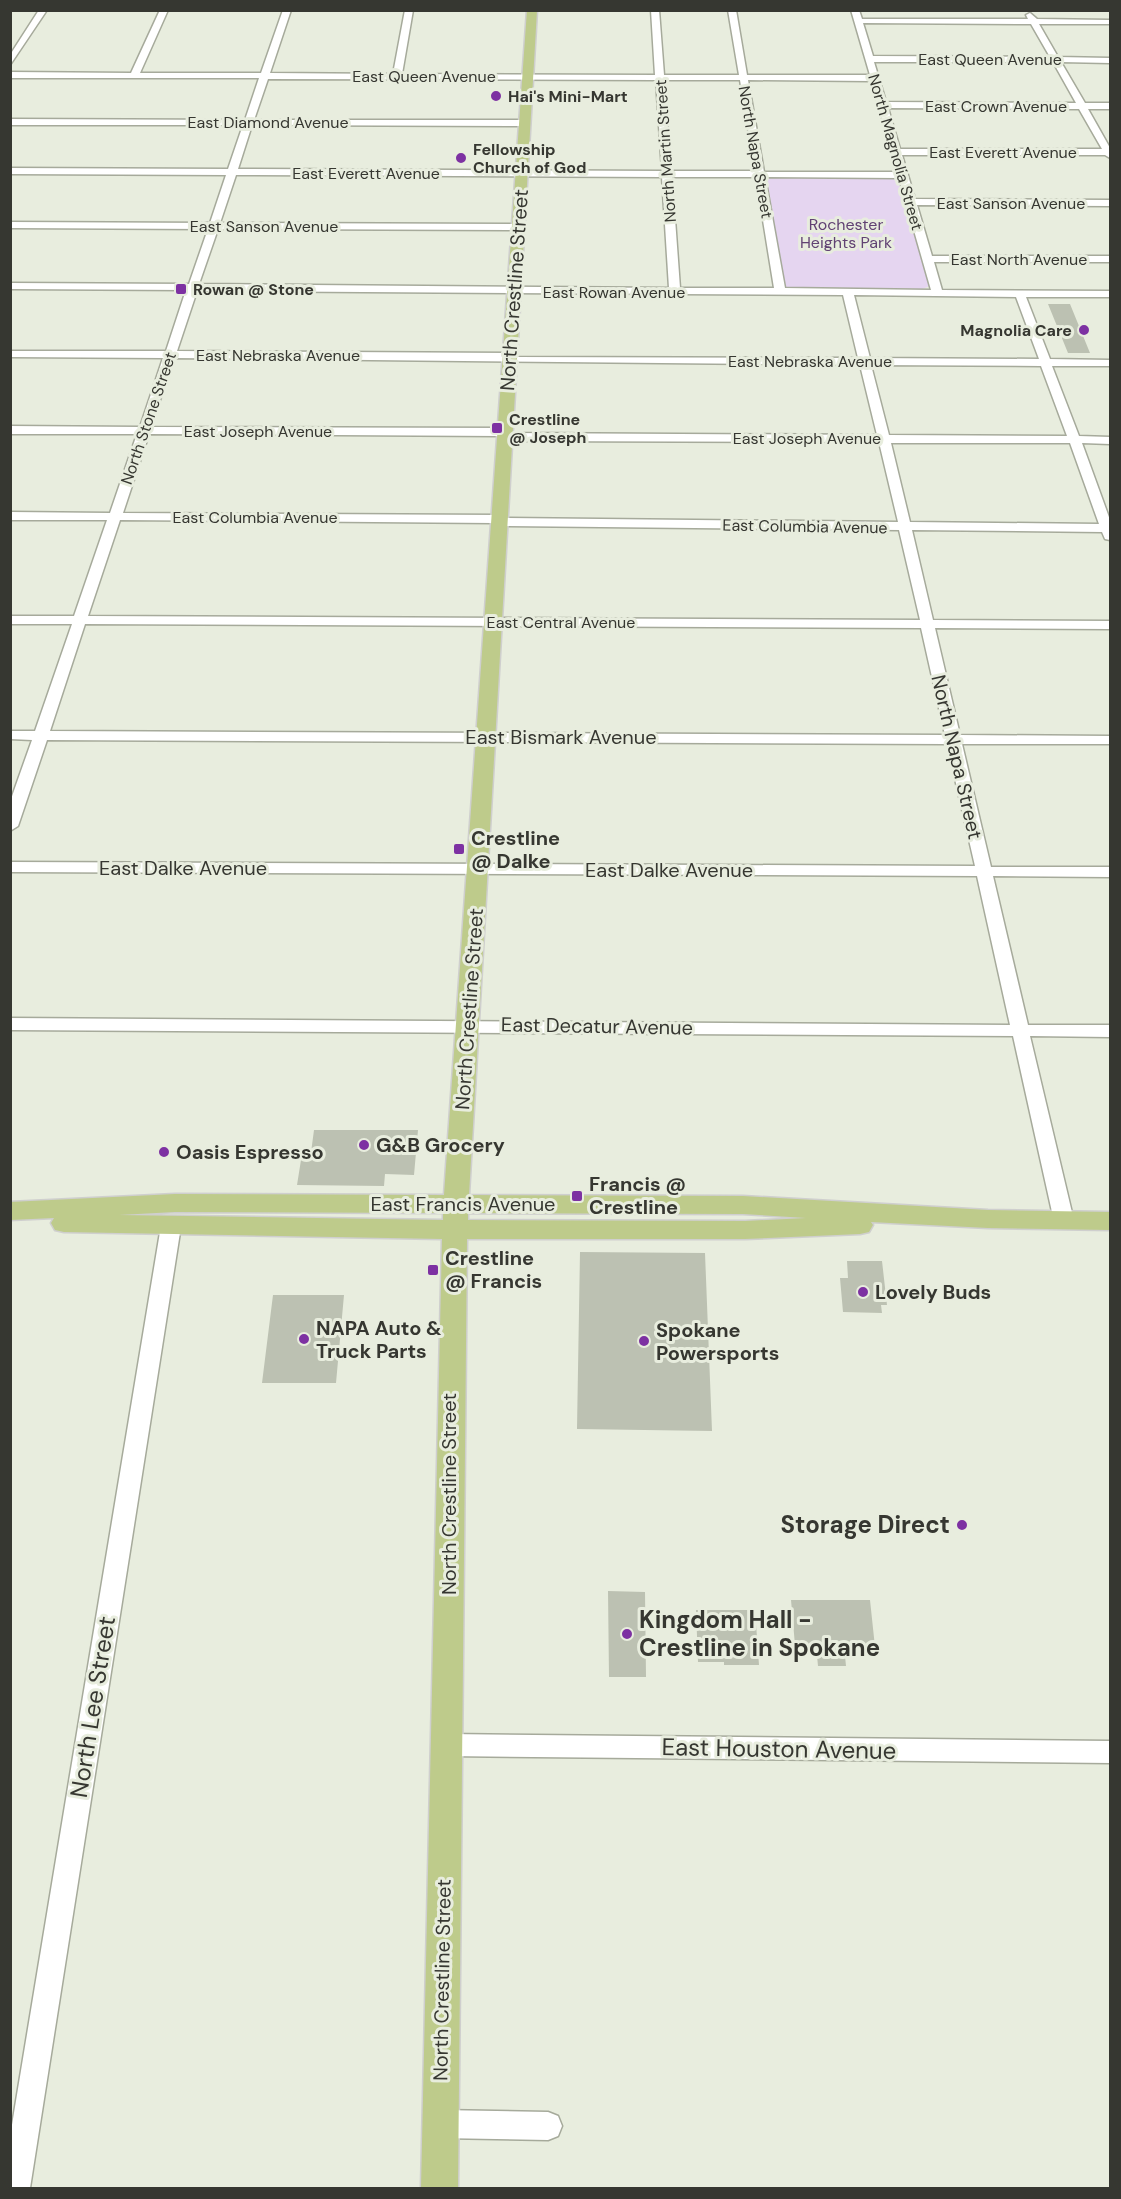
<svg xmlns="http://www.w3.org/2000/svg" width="1121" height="2199" font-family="'DM Sans',sans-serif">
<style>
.green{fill:#e5d5f0}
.building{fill:#bcc1b2}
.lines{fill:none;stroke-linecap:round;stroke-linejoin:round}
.minor-casing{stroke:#a6aa9b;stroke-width:3}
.major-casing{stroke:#cfcfce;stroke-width:3}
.minor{fill:#fff;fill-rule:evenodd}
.major{fill:#becb8b;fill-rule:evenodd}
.poi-dot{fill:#7d31a2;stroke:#e8edde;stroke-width:2}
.labels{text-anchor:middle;stroke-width:6;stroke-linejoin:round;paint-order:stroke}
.far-street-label{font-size:16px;fill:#363731;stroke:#e8edde}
.far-poi-label{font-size:16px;font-weight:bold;fill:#363731;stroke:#e8edde;text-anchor:start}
.far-park-label{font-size:16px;fill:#614273;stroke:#e8edde}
.street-label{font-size:20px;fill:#363731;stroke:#e8edde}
.poi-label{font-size:20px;font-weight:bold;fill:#363731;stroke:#e8edde;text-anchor:start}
.near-poi-label{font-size:24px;font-weight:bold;fill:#363731;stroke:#e8edde;text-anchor:end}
.near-street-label{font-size:24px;fill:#363731;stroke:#e8edde}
</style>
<rect width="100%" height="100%" fill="#e8edde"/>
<!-- green -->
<path class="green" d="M764,177L898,179L930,286L922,289L784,287L769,191Z"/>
<!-- building -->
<path class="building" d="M1048,304H1070L1090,353H1068Z
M314,1130H418L414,1175L385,1174L384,1186L297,1185L301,1160H310Z
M580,1252L705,1253L712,1431L577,1429Z
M847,1261H882L887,1305H881L882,1313L843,1312L840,1278H848Z
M273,1295H344L336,1383H262Z
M608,1591L645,1592L646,1677H609Z
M791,1600H870L875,1647L844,1646L846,1666H818L816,1645H795Z
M696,1610H755L759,1665H724V1662H698Z"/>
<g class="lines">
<defs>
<path id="minor" d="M39,10H47L10,65V55Z
M160,10H168L140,73H261L283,10H291L270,73L393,74L405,10H413L402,74L655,75L651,10H659L664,75H739L728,10H736L747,75H870L851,10H859L862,19H1028L1026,15L1030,13L1037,19L1110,20V24H1039L1058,57L1110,58V63L1061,62L1085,103H1110V109H1088L1110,148V158L1105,155H902L915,199L1110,200V206L917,205L932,256H1110V262H934L942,290L1110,291V297H1026L1050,359L1110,360V366H1052L1079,436L1110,437V444L1082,443L1110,520V540L1105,539L1102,532L912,530L933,620L1110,621V629L935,628L960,735L1110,736V744H962L991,867H1110V877L993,876L1028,1025H1110V1037L1030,1036L1074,1221L1071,1226H1057L1054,1221L1013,1036L10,1030V1018L1010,1025L977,876L10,872V862L975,866L947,744L47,740L18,826L10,831V802L32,740L10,739V731H35L72,624H10V616H74L107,520H10V512L110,513L137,434H10V426L140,427L163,358L10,357V351H166L186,290L10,289V283L189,284L208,229L10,228V222L210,223L226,175L10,174V168L228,169L243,125H10V119L245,120L259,78H10V72L131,73ZM863,23L1031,24L1050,57L873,56ZM874,62H1053L1076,103L886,102ZM268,79L656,80L662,171L238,169L252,125L525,126L530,123L525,120H254ZM664,80H740L755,171H671ZM748,80L871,81L898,172H764ZM888,108L1079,109L1102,149H900ZM236,175L662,177L669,288L199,284L218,229L518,230L523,227L518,224L220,223ZM672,177H756L774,288H680ZM765,177L899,178L931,290L785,288ZM197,291L843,295L858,358L515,357L510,353L177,351ZM854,295L1016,297L1039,359L870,358ZM174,358L860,365L877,435L510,433L509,429L505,428L151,427ZM871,365L1041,366L1067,436L889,435ZM149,434L499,436L500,440L504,441L879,442L898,522L506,518L500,515L123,513ZM891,443H1070L1099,524L910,522ZM120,520L493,523L499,526L899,530L920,620L88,616ZM85,624L921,628L945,735L50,731Z
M171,1219L178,1221L181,1226L30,2188H10V2137L161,1226L164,1221Z
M447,1734L1110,1741V1763L447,1756L439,1753L435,1745L439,1737Z
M440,2110L548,2112L558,2116L562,2126L558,2136L548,2140L440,2138L430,2134L426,2124L430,2114Z"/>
<path id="major" d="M527,10H537L469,1195L743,1196L988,1210L1110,1212V1230L988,1228L871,1222L873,1225L869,1232L860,1234L745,1239H467L458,2188H421L442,1239L64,1232L55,1230L51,1223L54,1218L10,1220V1202L175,1194L444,1195ZM175,1212L443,1213V1220L119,1215ZM468,1213L743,1214L806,1218L745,1221L468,1220Z"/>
</defs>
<!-- minor casing -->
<use href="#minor" class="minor-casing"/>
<!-- major casing -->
<use href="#major" class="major-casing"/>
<!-- minor -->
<use href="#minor" class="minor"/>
<!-- major -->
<use href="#major" class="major"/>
</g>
<!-- markers -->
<g class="poi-dot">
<circle cx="496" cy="96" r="6"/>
<circle cx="461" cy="158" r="6"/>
<rect x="175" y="283" width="12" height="12" rx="3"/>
<circle cx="1084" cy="330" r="6"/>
<rect x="491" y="422" width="12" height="12" rx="3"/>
<rect x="453" y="843" width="12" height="12" rx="3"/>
<circle cx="364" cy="1145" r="6"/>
<circle cx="164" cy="1152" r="6"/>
<rect x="571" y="1190" width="12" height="12" rx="3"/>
<rect x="427" y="1264" width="12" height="12" rx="3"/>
<circle cx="863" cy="1292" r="6"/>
<circle cx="304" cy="1339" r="6"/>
<circle cx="644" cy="1341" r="6"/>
<circle cx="962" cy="1525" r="6"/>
<circle cx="627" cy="1634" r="6"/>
</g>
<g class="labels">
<!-- far-street labels -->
<g class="far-street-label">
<text x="990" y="65">East Queen Avenue</text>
<text x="424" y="82">East Queen Avenue</text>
<text x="996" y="112">East Crown Avenue</text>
<text x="268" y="128">East Diamond Avenue</text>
<text transform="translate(665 151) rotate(-94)" y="6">North Martin Street</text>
<text transform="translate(756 152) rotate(80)" y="6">North Napa Street</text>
<text transform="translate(896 152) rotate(74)" y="6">North Magnolia Street</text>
<text x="1003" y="158">East Everett Avenue</text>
<text x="366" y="179">East Everett Avenue</text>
<text x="1011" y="209">East Sanson Avenue</text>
<text x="264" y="232">East Sanson Avenue</text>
<text x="1019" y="265">East North Avenue</text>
<text x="614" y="298">East Rowan Avenue</text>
<text x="278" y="361">East Nebraska Avenue</text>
<text x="810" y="367">East Nebraska Avenue</text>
<text transform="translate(148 418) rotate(-71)" y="6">North Stone Street</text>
<text x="258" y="437">East Joseph Avenue</text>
<text x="807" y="444">East Joseph Avenue</text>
<text x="255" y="523">East Columbia Avenue</text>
<text transform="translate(805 526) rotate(1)" y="6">East Columbia Avenue</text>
<text x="561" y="628">East Central Avenue</text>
</g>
<!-- far-poi labels -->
<g class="far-poi-label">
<text x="508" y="102">Hai's Mini-Mart</text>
<text x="473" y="155">Fellowship<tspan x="473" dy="18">Church of God</tspan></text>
<text x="193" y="295">Rowan @ Stone</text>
<text x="1072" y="336" text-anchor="end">Magnolia Care</text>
<text x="509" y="425">Crestline<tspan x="509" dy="18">@ Joseph</tspan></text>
</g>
<!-- far-park labels -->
<g class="far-park-label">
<text x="846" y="230">Rochester<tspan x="846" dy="18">Heights Park</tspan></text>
</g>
<!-- street labels -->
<g class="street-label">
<text transform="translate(514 290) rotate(-86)" y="7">North Crestline Street</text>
<text x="561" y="744">East Bismark Avenue</text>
<text transform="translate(957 757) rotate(77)" y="7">North Napa Street</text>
<text x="183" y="875">East Dalke Avenue</text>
<text x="669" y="877">East Dalke Avenue</text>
<text transform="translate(469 1009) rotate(-86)" y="7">North Crestline Street</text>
<text transform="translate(597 1026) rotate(1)" y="7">East Decatur Avenue</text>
<text x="463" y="1211">East Francis Avenue</text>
<text transform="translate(449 1494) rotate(-90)" y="7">North Crestline Street</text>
<text transform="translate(442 1980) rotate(-89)" y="7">North Crestline Street</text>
</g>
<!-- poi labels -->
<g class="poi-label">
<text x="471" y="845">Crestline<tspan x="471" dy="23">@ Dalke</tspan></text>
<text x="376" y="1152">G&amp;B Grocery</text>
<text x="176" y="1159">Oasis Espresso</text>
<text x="589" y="1191">Francis @<tspan x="589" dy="23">Crestline</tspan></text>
<text x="445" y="1265">Crestline<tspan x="445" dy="23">@ Francis</tspan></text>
<text x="875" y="1299">Lovely Buds</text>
<text x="316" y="1335">NAPA Auto &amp;<tspan x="316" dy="23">Truck Parts</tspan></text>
<text x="656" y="1337">Spokane<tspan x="656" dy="23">Powersports</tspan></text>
</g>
<!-- near-poi labels -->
<g class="near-poi-label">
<text x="950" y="1533">Storage Direct</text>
<text x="639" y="1628" text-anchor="start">Kingdom Hall -<tspan x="639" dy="28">Crestline in Spokane</tspan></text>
</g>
<!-- near-street labels -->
<g class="near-street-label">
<text transform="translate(93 1707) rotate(-81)" y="8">North Lee Street</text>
<text transform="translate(779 1749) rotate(1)" y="8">East Houston Avenue</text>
</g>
</g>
<!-- border -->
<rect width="1121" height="2199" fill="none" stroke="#363731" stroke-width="24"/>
</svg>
